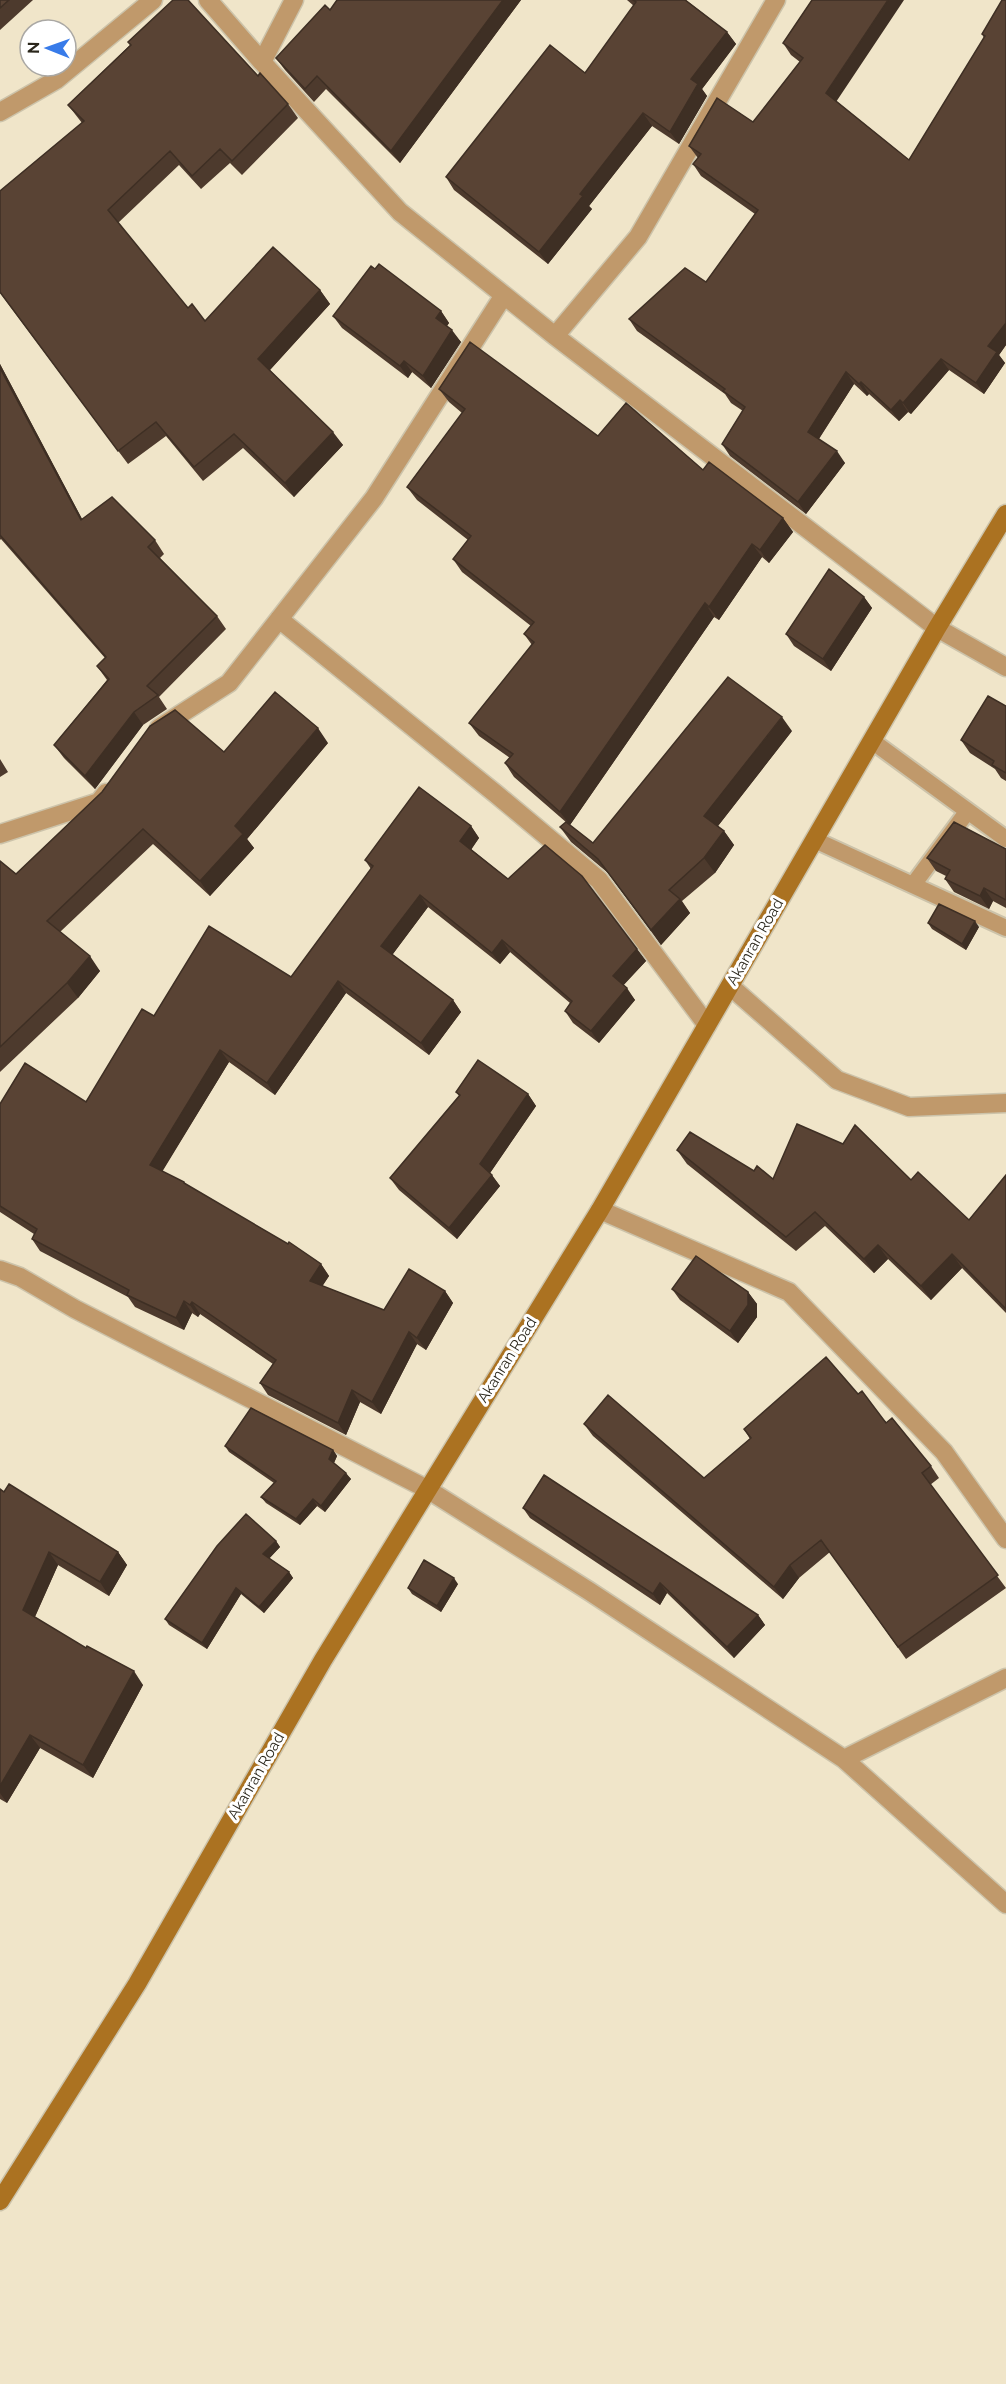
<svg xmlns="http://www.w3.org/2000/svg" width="1006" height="2384" font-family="Raleway,sans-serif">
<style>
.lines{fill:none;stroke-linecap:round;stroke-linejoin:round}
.lane-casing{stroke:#ccc3aa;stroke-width:20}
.street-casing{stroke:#ccc3aa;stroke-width:21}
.secondary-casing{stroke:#ccc3aa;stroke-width:21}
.lane{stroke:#c0996b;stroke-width:16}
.street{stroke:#c0996b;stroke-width:18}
.secondary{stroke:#ab7221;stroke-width:18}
.wall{fill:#4d3a2d}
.shaded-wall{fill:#3e2f24}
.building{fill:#594334;stroke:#3e2f24;stroke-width:1.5}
.labels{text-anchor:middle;stroke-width:6;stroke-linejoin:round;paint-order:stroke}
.street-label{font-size:15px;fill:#2a261b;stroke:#fff}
</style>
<rect width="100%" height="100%" fill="#f0e5c9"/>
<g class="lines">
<defs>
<path id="lane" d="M872,741L1006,839
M815,840L1006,928
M913,885L967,812"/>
<path id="street" d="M208,0L262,62L400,212L555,336L937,628L1006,667
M262,62L294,0
M0,112L56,80L153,0
M555,336L638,237L776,0
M279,619L496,794L599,880L707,1025
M159,728L229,683L374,498L504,295
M0,834L99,802L106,793
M730,986L837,1080L909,1107L1006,1103
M600,1210L789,1292L944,1452L1006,1539
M0,1270L20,1277L75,1309L427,1489L589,1591L844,1759L1006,1904
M844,1759L1006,1678"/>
<path id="secondary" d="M0,2201L137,1984L323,1660L600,1210L937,628L1006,514"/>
</defs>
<!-- lane casing -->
<use href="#lane" class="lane-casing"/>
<!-- street casing -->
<use href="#street" class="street-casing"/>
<!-- secondary casing -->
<use href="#secondary" class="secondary-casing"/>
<!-- lane -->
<use href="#lane" class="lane"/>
<!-- street -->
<use href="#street" class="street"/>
<!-- secondary -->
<use href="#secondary" class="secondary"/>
</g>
<!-- wall -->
<path class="wall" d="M0,0H33L0,30Z
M337,0H521L400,163L326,89L314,102L285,70L276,58L330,10Z
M627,0H686L727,32L736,44L702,89L707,96L679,144L652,126L589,206L592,209L548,264L454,190L446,177L585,73L634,6Z
M812,0L836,101L909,160L984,38L982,34L1006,0V345L999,355L1005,363L984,394L949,370L911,414L908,412L899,421L869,394L867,396L854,384L819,439L845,463L806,514L730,456L722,444L743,411L731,403L725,394L637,331L629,319L706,282L755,214L701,176L693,164L698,158L689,146L753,122L800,62L791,55L783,43Z
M128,42L258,76L288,104L298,118L242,175L230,163L201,189L179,165L118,223L188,308L205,321L320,290L330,304L270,370L343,445L294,497L243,448L203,481L166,436L128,464L0,293V191L82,123L68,105L130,45Z
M441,311L449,323L447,326L461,342L431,388L412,372L408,378L342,328L333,316Z
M0,364L82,519L155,540L164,554L160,558L217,616L226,629L159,697L167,709L143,725L95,789L64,758L54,745L107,680L97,666L105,658L1,539L0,540Z
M439,389L598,436L703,470L783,518L793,532L769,563L762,557L719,620L714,617L570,825L593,843L792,731L718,826L724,831L734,845L715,873L682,901L690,913L661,945L608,873L571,842L560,827L567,823L514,777L505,763L510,758L479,736L469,723L532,645L524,634L531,626L462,572L453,559L468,540L417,500L407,487L462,413L449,402Z
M864,597L872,608L831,671L794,646L786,634Z
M1006,706V781L1001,778L995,769L970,753L961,740Z
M328,743L247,839L254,848L210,896L153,844L60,932L100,971L78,998L0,1072V861L16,874L224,752Z
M0,759L8,772L0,777Z
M471,826L479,838L471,849L508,879L637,949L646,961L623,985L635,1000L599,1043L573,1023L565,1011L570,1003L510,952L500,964L428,907L392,955L453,1000L461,1012L429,1055L346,993L275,1095L229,1062L162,1171L184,1182L187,1185L321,1264L329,1276L322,1286L384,1310L445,1291L453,1303L426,1350L417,1344L381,1414L360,1402L346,1435L268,1395L260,1383L273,1364L200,1314L198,1317L192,1313L184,1330L135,1307L128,1297L40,1251L32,1239L34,1234L0,1212V1104L86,1102L154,1016L291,977L371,869L365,860Z
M1006,849V908L993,901L989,909L954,892L945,879L946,876L936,871L927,858Z
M928,923L979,927L966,950L932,929Z
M456,1092L528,1094L536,1106L490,1173L500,1186L457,1239L399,1190L390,1178L459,1096Z
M677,1150L754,1171L773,1179L911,1180L969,1220L1006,1175V1313L962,1268L931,1300L888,1259L874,1273L825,1226L796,1251L687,1164Z
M672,1289L748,1292L757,1304V1317L738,1343L680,1300Z
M858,1394L931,1466L939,1478L930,1485L1006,1588L906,1659L830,1552L799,1578L783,1599L593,1436L584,1424L704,1478L750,1439L744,1429Z
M225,1446L333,1450L337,1456L334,1463L351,1479L325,1512L317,1506L300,1525L266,1503L261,1497L274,1483L229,1452Z
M0,1489L118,1552L127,1565L109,1596L58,1565L35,1617L143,1685L93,1778L40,1748L7,1803L0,1799Z
M523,1508L758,1615L765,1625L734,1658L667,1593L660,1605L530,1518Z
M276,1541L280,1547L269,1558L289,1572L293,1578L264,1613L241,1594L207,1649L169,1625L165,1619Z
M458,1584L441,1612L412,1594L408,1588Z"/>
<!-- shaded-wall -->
<path class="shaded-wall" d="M503,0H521L400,163L391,151Z
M888,0H904L834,105L826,93Z
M727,32L736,44L702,89L707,96L679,144L670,132L691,79Z
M643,113L652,126L589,206L592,209L548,264L539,252L580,194Z
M320,290L330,304L268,372L258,359Z
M441,311L449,323L444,330L436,318Z
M1006,323V345L999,355L1005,363L984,394L976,383L988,346Z
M452,330L461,342L431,388L423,376Z
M941,359L949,370L911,414L903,403Z
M404,361L412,372L408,378L400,366Z
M0,364L90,534L81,520L0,368Z
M846,372L854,384L816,443L808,432Z
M861,382L869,394L867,396L859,384Z
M900,400L908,412L899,421L891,410Z
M333,432L343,445L294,497L285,483Z
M837,451L845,463L806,514L798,502Z
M783,518L793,532L769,563L760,550Z
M752,544L762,557L719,620L709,607Z
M864,597L872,608L831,671L823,659Z
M705,603L714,617L570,825L560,812Z
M134,712L143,725L95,789L85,776Z
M782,717L792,731L714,831L704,816Z
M318,728L328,743L247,839L254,848L210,896L200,881L235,826Z
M471,826L479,838L469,853L460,841Z
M724,831L734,845L715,873L704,858Z
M984,888L993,901L989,909L980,896Z
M420,895L428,907L390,958L381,946Z
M680,899L690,913L661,945L651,930Z
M975,921L979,927L966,950L962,944Z
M502,940L510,952L500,964L492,953Z
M637,949L646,961L621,988L613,976Z
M90,956L100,971L78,998L67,983Z
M338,981L346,993L275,1095L267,1083Z
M627,988L635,1000L599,1043L591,1031Z
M453,1000L461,1012L429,1055L421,1043Z
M220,1050L229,1062L159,1177L150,1165Z
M528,1094L536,1106L488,1176L480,1164Z
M492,1175L500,1186L457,1239L449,1228Z
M878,1245L888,1259L874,1273L864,1259Z
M952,1254L962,1268L931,1300L921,1286Z
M321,1264L329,1276L318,1293L310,1281Z
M445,1291L453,1303L426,1350L417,1338Z
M748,1292L757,1304V1317L738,1343L730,1331Z
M184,1301L192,1313L184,1330L176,1318Z
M192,1302L200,1314L198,1317L190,1305Z
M409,1332L417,1344L381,1414L372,1402Z
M352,1390L360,1402L346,1435L338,1423Z
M333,1450L337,1456L333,1465L329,1459Z
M346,1473L351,1479L325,1512L321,1506Z
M313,1499L317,1506L300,1525L296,1519Z
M276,1541L280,1547L268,1560L263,1554Z
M49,1552L58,1565L32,1623L23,1610Z
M118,1552L127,1565L109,1596L100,1582Z
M790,1565L799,1578L783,1599L774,1587Z
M289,1572L293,1578L264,1613L259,1607Z
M454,1578L458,1584L441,1612L437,1606Z
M660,1583L667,1593L660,1605L653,1594Z
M236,1588L241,1594L207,1649L202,1643Z
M758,1615L765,1625L734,1658L727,1647Z
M134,1671L143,1685L93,1778L83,1765Z
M30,1735L40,1748L7,1803L0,1793V1786Z"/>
<!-- building -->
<path class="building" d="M0,0H9L0,8Z
M173,0H188L258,76L260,73L288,104L232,161L220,149L192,176L170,151L108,210L188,308L192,304L205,321L273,247L320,290L258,359L333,432L285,483L234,434L194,467L156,422L118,451L0,292V191L84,121L68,105L131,45L128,42Z
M337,0H503L391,151L317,76L305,89L276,58L325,5L330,10Z
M633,0H685L727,32L691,79L698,84L670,132L643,113L580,194L583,196L539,252L446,177L550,45L585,73L636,2Z
M812,0H888L826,93L909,160L985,36L982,34L1002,0H1006V323L988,346L997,352L976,383L941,359L903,403L900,400L891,410L861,382L859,384L846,372L808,432L837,451L798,502L722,444L745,407L723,391L725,389L629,319L685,268L706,282L758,210L693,164L701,154L689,146L717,98L753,122L803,58L783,43Z
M379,264L441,311L436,318L452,330L423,376L404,361L400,366L333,316L371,266L375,269Z
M470,342L598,436L626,403L703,470L709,462L783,518L760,550L752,544L709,607L705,603L560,812L505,763L513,754L469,723L534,642L524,634L534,622L453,559L471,536L407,487L465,409L439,389Z
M0,368L81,520L112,497L155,540L148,547L217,616L147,686L158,695L134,712L85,776L54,745L109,679L97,666L106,657L0,535Z
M829,569L864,597L823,659L786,634Z
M728,677L782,717L704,816L724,831L704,858L669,890L680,899L651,930L598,859L560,827L566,822L593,843Z
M275,692L318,728L235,826L243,834L200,881L143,829L47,921L90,956L67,983L0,1047V861L16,874L102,792L150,726L175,710L224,752Z
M988,696L1006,706V773L992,765L994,761L961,740Z
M419,787L471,826L460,841L508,879L545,845L582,876L637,949L613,976L627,988L591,1031L565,1011L572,1001L502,940L492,953L420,895L381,946L453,1000L421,1043L338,981L267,1083L220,1050L150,1165L184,1182V1183L288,1244L289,1242L321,1264L310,1281L384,1310L409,1269L445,1291L417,1338L409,1332L372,1402L352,1390L338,1423L260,1383L276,1360L192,1302L190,1305L184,1301L176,1318L127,1295L129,1290L32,1239L37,1229L0,1206V1104L25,1063L86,1102L142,1009L154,1016L209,926L291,977L373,866L365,860Z
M954,822L1006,849V900L984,888L980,896L945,879L950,870L927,858Z
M939,904L975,921L962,944L928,923Z
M478,1060L528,1094L480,1164L492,1175L449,1228L390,1178L460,1095L456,1092Z
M797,1124L843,1144L855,1125L911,1180L918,1172L969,1220L1006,1175V1309L952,1254L921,1286L878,1245L864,1259L815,1212L786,1237L677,1150L690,1132L754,1171L757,1166L773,1179Z
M696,1256L748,1292V1305L730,1331L672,1289Z
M826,1357L858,1394L862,1391L886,1423L892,1418L931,1466L922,1473L998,1575L898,1647L821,1540L790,1565L774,1587L584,1424L608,1395L704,1478L751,1438L744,1429Z
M251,1408L333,1450L329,1459L346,1473L321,1506L313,1499L296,1519L261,1497L276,1481L225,1446Z
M544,1475L758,1615L727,1647L660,1583L653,1594L523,1508Z
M9,1484L118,1552L100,1582L49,1552L23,1610L86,1648L87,1646L134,1671L83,1765L30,1735L0,1786V1489L4,1492Z
M246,1514L276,1541L263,1554L289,1572L259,1607L236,1588L202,1643L165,1619L217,1546Z
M424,1560L454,1578L437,1606L408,1588Z"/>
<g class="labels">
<!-- street labels -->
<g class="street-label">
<text transform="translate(755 942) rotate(-60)" y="5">Akanran Road</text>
<text transform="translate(507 1360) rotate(-58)" y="5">Akanran Road</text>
<text transform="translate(256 1776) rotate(-60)" y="5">Akanran Road</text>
</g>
</g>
<!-- north arrow -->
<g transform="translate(48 48) rotate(271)"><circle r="28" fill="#ffffff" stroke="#aaa8a4" stroke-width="1.5"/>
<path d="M0-4.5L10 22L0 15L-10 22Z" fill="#387be9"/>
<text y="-9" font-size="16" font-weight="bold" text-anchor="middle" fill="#2a261b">N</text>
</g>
</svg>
